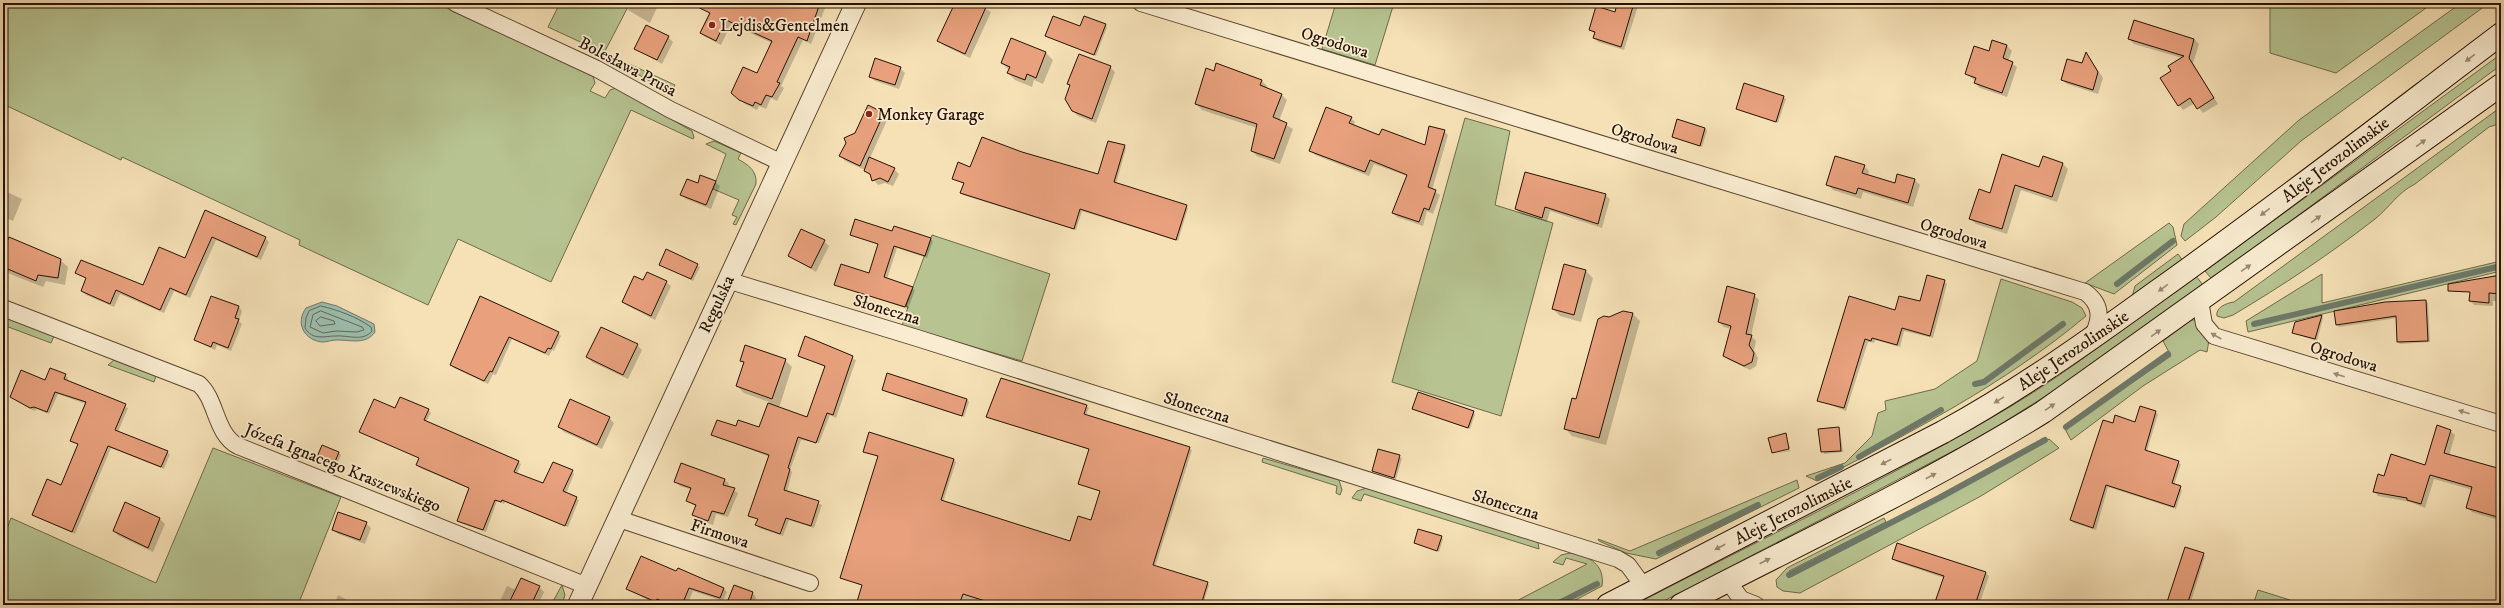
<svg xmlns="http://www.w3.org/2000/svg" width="2504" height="608" font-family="'IM FELL DW Pica',serif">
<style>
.green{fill:#b7c492;stroke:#6e6a49}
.water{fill:#9dbeaf;stroke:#6d7969}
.shadow{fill:#0003}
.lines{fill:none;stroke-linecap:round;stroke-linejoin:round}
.shore{stroke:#626858;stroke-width:1}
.stream{stroke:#6d7969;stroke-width:6}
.building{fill:#e8a07d;stroke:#261100}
.minor-casing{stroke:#5a452e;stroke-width:18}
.tertiary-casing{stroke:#5a452e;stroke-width:22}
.secondary-casing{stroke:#261100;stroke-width:24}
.minor{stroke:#f9ecd0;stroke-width:16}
.tertiary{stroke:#f9ecd0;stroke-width:20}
.secondary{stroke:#f9ecd0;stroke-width:22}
.oneway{fill:#9a8972}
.poi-dot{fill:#8f2418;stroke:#f9ecd0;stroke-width:1.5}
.labels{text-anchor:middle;stroke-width:3.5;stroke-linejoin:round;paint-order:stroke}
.poi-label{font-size:17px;fill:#261100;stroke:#f9ecd0;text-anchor:start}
.street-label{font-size:17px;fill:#261100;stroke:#f9ecd0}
</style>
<rect width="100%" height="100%" fill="#f6e1b7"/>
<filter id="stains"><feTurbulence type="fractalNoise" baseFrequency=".005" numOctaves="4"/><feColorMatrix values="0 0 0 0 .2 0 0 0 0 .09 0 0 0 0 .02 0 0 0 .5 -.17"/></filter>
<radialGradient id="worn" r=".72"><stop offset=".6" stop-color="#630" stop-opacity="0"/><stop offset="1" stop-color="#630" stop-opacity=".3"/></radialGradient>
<!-- green -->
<path class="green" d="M3,3H437L593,76L595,83L590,91L605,98L610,90L616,88L692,131L694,137L693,139L631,110L551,282L458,239L428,305L299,245L300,240L122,157L121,160L3,104Z
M560,3H630L604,53L548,27Z
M1336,3H1394L1375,65L1322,49Z
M2270,3H2433L2336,73L2270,53Z
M2461,3H2489L2301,141L2216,217L2185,241L2181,236L2184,224L2299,120Z
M2501,54V65L2238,260L2211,278L2205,271Z
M627,63L675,85L671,93L625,67Z
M2501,107V123L2489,127L2415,184C2397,193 2390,207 2375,219C2330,254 2282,286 2233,315L2224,318L2217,316C2215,308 2226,303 2234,302Z
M1465,118L1510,131L1495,205L1553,223L1501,416L1392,382Z
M714,141L741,153L738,159C748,165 757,170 756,184L736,225L733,224L737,217L732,215L739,200L713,189L726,154L706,144Z
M2169,223L2173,227L2177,245L2114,294L2085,283Z
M932,235L1050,274L1022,361L902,326L908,307L906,306Z
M2178,254L2183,261L2132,297L2135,286Z
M2501,261V271L2248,332L2246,321L2322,274V303Z
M2196,276L2203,285L2058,388L1984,435L1656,605H1634C1759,540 1887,480 2008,408C2074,369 2133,320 2196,276Z
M2001,279L2072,302L2082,308L2086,316C2005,384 1911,432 1817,481L1806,476L1845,463L1872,436L1878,413L1886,410L1885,401L1935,389L1977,361Z
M3,317L54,336L51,343L3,325Z
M2191,320H2195L2209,340L2207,352L2200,350L2143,386L2071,440L2065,429L2171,356L2163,341Z
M114,360L156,376L154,382L108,365Z
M2049,439L2059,448L1981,496L1800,593L1783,591L1777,587L1776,580L1787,568L1884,518L1886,522L1789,571L1792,576L1930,505Z
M213,448L341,497L298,605H3V539L11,518L156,583Z
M1263,458L1339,480L1342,490L1340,495L1336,493L1337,486L1262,462Z
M1797,480L1799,488L1656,559L1626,553L1599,541L1598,539L1630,551Z
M1367,488L1538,542L1539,549L1364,494L1361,501L1352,498L1357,491Z
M1570,553C1589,556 1605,564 1602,586L1566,605H1509L1587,564L1566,558L1563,565L1553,562L1561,555Z
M562,585L565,595L562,605H551Z
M2258,590L2306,605H2253Z"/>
<!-- water -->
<path class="water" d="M322,302L337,306L374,324L375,332C366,345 351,340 337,340C332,340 327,342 322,342C304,340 295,323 306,308Z"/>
<!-- shadow -->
<path class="shadow" d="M631,3H659L650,23L628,10Z
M714,3H819L825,8L811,44L803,40L781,86L784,88L777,101L771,98L766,109L759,106L757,110L745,104L732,92L758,75L772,43L731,24L721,45L704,36L700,32Z
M956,3H975L991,12L970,58L943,45L939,41Z
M1618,3H1639L1624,50L1598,42L1594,38L1595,34L1590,30L1615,13Z
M1105,25L1107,27L1096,56L1046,35L1081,27Z
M668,37L673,42L662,64L635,48Z
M2129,39H2194L2199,44L2193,63L2218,104L2203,113L2195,103L2183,110L2179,105L2173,72L2182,58L2134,44Z
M1011,40L1046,53L1053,60L1043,84L1034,80L1032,87L1015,80L1008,73L1009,70L1002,63Z
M1993,42L2007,46L2012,51L2008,61L2017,67L2007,97L1980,88L1975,83L1976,81L1966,74L1989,52Z
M2086,53L2103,78L2098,94L2067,84L2062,80L2083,64Z
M1110,67L1115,72L1096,123L1078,116L1073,111L1071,86L1068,84Z
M900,68L905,73L899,89L875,81L870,76Z
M1232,70L1262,81L1267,86V89L1281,94L1287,100L1279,121L1293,129L1280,164L1257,156L1252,151L1257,128L1202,110L1196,104Z
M1783,97L1786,99L1778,123L1737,108Z
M883,114L888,118L870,158L894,169L899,174L893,186L885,183L878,185L865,170L845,161L841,156L856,133Z
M1351,118L1355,122L1353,126L1380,137L1426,146L1444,131L1448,135L1432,190L1440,195L1433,214L1427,211L1423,226L1397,217L1393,213L1407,176L1374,164L1369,176L1315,155L1311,151Z
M1705,128L1707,131L1702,147L1673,137Z
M1124,146L1126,148L1116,184L1188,208L1178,241L1082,211L1076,230L963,195L961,193L965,184L953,179L971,168L1099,175Z
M2062,163L2068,169L2057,202L2021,190L2007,234L1976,224L1970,219L1991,194L2040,168Z
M1864,166L1869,171L1868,176L1895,184L1915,180L1920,185L1913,207L1863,192L1861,199L1833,190L1828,185Z
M715,182L720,186L711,209L686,199L681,194L698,184Z
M3,190L22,199L13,221L3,217Z
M1605,195L1610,199L1602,228L1550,211L1547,222L1521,214L1516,209Z
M206,212L265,238L269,242L261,260L216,240L190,298L174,291L164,313L120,294L114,307L86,295L82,291L87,279L77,273L143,286L185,259Z
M893,232L931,239L933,241L927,258L897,248L887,279L915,290L908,309L836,285L870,274L879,245L852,234Z
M824,241L829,246L816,272L789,256Z
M666,250L700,267L693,281L660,264Z
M3,253L60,260L68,267L65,285L46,281L43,287L5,272L3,269Z
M1565,265L1586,271L1593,278L1581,322L1560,316L1553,309Z
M2501,274V301H2493V306L2474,305L2470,301L2471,281Z
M1944,281L1947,284L1933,338L1904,331L1900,347L1875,340L1874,343L1868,342L1846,411L1818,400L1850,297L1896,311L1921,302Z
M643,282H666L671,286L655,320L628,306L623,302Z
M1754,295L1759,300L1751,336L1756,341L1754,350L1758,358L1756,366L1750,370L1729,360L1724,356L1731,329L1724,327L1719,322Z
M481,297L558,333L561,336L554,351L552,350L549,356L512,339L496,375L493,374L488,384L454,368L451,365Z
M2426,301L2428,303L2430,342L2400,344L2398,342L2397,318L2339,327L2337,325Z
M239,307L242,311L239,321L242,324L231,351L217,345L215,350L195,340Z
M1623,312L1633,314L1640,321L1606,445L1572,436L1565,428L1609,318Z
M2322,316L2323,318L2317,341L2293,333Z
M805,337L856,360L836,418L830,415L819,443L801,440L790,470L792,472L787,492L822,505L814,528L789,520L783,536L759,528L757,525L758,520L749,515L770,457L712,435L737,428H760L769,402L744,393L737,386L745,364L741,360H785L792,367L779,408L808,418L826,367L799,355Z
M637,345L642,350L628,379L592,362L587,357Z
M65,375L68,378L67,381L128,408L118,432L170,454L164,469L111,448L75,534L33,515L62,487L79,445L71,440L86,404L58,394L49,414L37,409L34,411L11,397Z
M888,375L967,399L969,402L964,417L886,392L884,390Z
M1086,406L1089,408L1086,415L1192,450L1155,567L1207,583L1209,585L1203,605H858L863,586L841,578L878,457L864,451L954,460L956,462L943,502L1071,542L1091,522L1101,492L1079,484L1090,450L988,417Z
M2141,407L2158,414L2147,451L2181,464L2174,485L2182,490L2176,509L2108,487L2096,530L2074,523L2071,520L2113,425L2136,423Z
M396,409L428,410L431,413L426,422L518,462L521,464L517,474L544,485L572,471L574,474L566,494L579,500L568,527L505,502L504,504L497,501L486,532L461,523L458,520L470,489L420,468L417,465L420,459L361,431Z
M1413,409L1473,412L1475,414L1470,429Z
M609,418L614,423L602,449L564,432L559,427Z
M1838,428L1840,430L1843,452L1824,454L1819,430Z
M2450,431L2455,435L2449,456L2501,470V521L2472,512L2467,507L2473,490L2434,479L2425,508L2410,502L2378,496L2374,491L2385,478L2426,466Z
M1785,434L1790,448L1773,453L1769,438Z
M1379,450L1402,458L1396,479L1373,471Z
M1790,450L1791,451L1774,454Z
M339,453L341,455L334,471L316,462Z
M725,480L729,484L728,487L738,493L728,517L716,514L713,525L697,519L693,514L696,507L688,501L692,490L680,486L675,481Z
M126,503L160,519L165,524L153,552L119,536L114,531Z
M366,523L371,528L365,544L338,534L333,530Z
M2501,528V549L2496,544Z
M1441,537L1443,539L1439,552L1415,543Z
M2203,554L2205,556L2190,605H2167Z
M1893,559L1986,573L1989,576L1979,605H1935L1944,578L1897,562Z
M677,573L723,588L727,592L723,601L693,591L687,605H653L654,603L627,589Z
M507,586L516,590L539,587L544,592L538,605H504L500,601Z
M752,593L756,597L754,605H728Z
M338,595L357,605H334Z"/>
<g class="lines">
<!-- shore -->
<path class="shore" d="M321,306C338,310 357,317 371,327L372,331C363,342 348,335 336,336C324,336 313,341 305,328L306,318L309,311Z
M321,311L362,327L364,330L357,332L336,331L323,333L310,327L313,315Z
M321,317L334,321L335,324L320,326L316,321Z"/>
<!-- stream -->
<path class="stream" d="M2117,284L2173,241
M2254,324L2501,266
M1975,384L1984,382L2063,324
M2066,427L2168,354
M1859,457L1941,410
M1818,478L1841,467
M1659,553L1758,505
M1789,575L1939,498L2045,440
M1555,605L1597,584"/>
</g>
<!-- building -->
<path class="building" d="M689,3H820L807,41L798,37L777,82L780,83L772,97L766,95L761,105L755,102L753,106L739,100L731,93L743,67L757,73L772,41L726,20L716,41L700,33L710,13Z
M955,3H978L986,7L965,54L937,41Z
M1617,3H1634L1621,47L1593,38L1595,32L1589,30L1596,6L1615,12Z
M1053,16L1080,26L1084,16L1106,24L1094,55L1045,36Z
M2134,20L2194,39L2189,58L2214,98L2197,109L2190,98L2178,106L2160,78L2171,71L2168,66L2184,56L2128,39Z
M646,25L669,36L657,60L634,49Z
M1011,38L1046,52L1036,78L1027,74L1025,80L1007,73L1010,67L1001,63Z
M1992,40L2007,45L2003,58L2013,62L2002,93L1974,83L1976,78L1965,74L1974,46L1989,51Z
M2086,52L2098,72L2093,90L2061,80L2067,59L2082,63Z
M1079,54L1111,66L1092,119L1072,111L1065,99L1070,85L1067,84Z
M875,58L901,67L895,85L869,77Z
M1216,63L1262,80L1260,85L1282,94L1273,117L1287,123L1274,159L1251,151L1257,124L1195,104L1206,68L1214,71Z
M1744,83L1784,96L1776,122L1736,109Z
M868,105L884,113L860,166L839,156L846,143L844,138L855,133Z
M1326,107L1352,117L1349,123L1379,135L1382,129L1425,145L1429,126L1445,130L1428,187L1436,190L1429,210L1424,208L1419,222L1392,213L1407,175L1370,160L1365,172L1309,151Z
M1677,119L1705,128L1700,146L1672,137Z
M982,137L1022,152L1098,174L1108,141L1125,145L1114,182L1187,205L1176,240L1080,209L1074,229L960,193L964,183L952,179L958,162L970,167Z
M2002,154L2039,167L2043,156L2063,163L2052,197L2015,185L2002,229L1969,219L1979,189L1990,193Z
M1835,156L1865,165L1862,173L1895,183L1897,174L1915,179L1908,203L1858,188L1856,194L1826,185Z
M869,157L895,168L888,182L880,178L872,181L870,174L864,171Z
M1525,172L1606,194L1598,224L1545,207L1542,218L1515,209Z
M700,175L716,181L706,205L680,195L687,179L698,183Z
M205,210L266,237L257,257L212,237L186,295L170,288L160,310L116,290L110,304L81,291L86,278L75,273L81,260L143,285L159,247L185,258Z
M855,219L892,231L894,226L931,238L925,256L894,246L884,277L913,287L905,307L834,285L841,264L869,273L878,244L850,235Z
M801,229L825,240L811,268L788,256Z
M9,237L61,259L58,278L38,275L36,281L3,267V250Z
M666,249L698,264L691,279L659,265Z
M1564,264L1586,270L1574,315L1552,309Z
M647,272L667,281L651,316L622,302L634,276L643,280Z
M1927,275L1945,280L1930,336L1902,328L1897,345L1872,338L1871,341L1865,339L1844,408L1817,401L1849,296L1895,310L1899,296L1920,301Z
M2501,275V294L2489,293V303L2469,301L2470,292L2448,291V284Z
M1727,286L1755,294L1746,334L1752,335L1749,345L1754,353L1752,362L1744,366L1723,356L1731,326L1718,322Z
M211,296L239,306L235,318L239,319L228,348L213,342L211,347L194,340Z
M480,296L559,332L551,349L548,348L545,353L509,337L492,372L490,371L484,381L450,365Z
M2426,300L2428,341L2397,342L2396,316L2336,325L2334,311L2385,302Z
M1623,311L1633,313L1599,438L1564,429L1572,398L1576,399L1598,319L1604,316L1609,317Z
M2322,315L2315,339L2292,333L2295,322Z
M601,327L638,344L623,375L586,357Z
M805,336L853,356L833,415L827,413L816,443L798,437L788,468L790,469L784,490L819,501L811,526L786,518L780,534L755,525L758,519L748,516L769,455L711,435L717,420L736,426L738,420L759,427L768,403L807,417L825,366L798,356Z
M745,345L786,359L772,399L736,386L744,362L740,361Z
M50,368L66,374L64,379L126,404L115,430L168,451L161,467L108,446L72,532L32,515L47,479L61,485L78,444L70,441L86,402L55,392L47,412L34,407L30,408L10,397L21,370L45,380Z
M887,373L967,399L962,416L882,390Z
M1001,378L1087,405L1084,414L1190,447L1153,565L1208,582L1201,605H998L963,594L959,605H856L862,585L840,578L878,456L863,452L869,432L954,459L941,500L1070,541L1078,516L1091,520L1100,491L1078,484L1089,449L986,417Z
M1418,392L1474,411L1468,428L1412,409Z
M400,397L429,409L424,420L519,461L514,472L543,483L553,462L573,470L563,491L577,497L565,526L502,500L501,502L495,500L483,530L457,521L469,488L416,465L419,458L359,432L374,399L395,408Z
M570,399L610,417L597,445L558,427Z
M2140,406L2156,411L2145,450L2179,461L2172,483L2181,486L2174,507L2106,485L2093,528L2070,520L2103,420L2113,423L2115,415L2135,422Z
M2437,425L2451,430L2444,453L2501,469V518L2466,508L2472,487L2430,475L2421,504L2407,500V498L2373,492L2378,474L2384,476L2391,454L2425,465Z
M1839,427L1841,451L1821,452L1818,429Z
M1786,433L1789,449L1772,453L1768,438Z
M322,445L339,452L332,469L315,462Z
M1378,449L1400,455L1394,478L1372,471Z
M681,463L725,479L723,485L735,488L724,514L712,511L708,521L692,515L696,505L686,501L691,488L674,482Z
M125,502L160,518L148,548L113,531Z
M338,512L367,522L360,540L332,530Z
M1418,529L1442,536L1437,551L1414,543Z
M1897,543L1986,572L1975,605H1934L1944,576L1892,559Z
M2185,547L2204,553L2187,605H2166Z
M641,556L676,571L678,568L724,588L720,598L689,588L682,605H671L657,599L656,602L626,589Z
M521,578L540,586L531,605H508Z
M734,585L753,592L749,605H726Z"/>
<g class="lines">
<defs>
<path id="minor" d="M455,3L597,69L671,110L782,163
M1141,3L2085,292C2103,305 2101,321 2091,338
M727,280L917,338L1618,559L1628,565L1644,587
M2200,301L2204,324L2214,336L2501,424
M3,308L199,384C217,400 215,434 238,446L587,586
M619,519L810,583
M1728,581L1741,599L1756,605"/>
<path id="tertiary" d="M578,605L856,3"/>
<path id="secondary" d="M1608,605L1943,432C2018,391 2087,342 2156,292C2273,209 2386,121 2501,34
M1681,605C1802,542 1927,484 2043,412L2501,85"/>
</defs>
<!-- minor casing -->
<use href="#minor" class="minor-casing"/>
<!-- tertiary casing -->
<use href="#tertiary" class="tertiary-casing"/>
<!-- secondary casing -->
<use href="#secondary" class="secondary-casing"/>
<!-- minor -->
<use href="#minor" class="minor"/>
<!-- tertiary -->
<use href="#tertiary" class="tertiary"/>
<!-- secondary -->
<use href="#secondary" class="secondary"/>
</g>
<!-- one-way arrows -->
<defs><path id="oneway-solid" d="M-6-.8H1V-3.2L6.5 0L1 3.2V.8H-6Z"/></defs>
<g class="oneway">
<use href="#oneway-solid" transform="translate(2470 58) rotate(143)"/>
<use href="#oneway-solid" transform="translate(2421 143) rotate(-36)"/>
<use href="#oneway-solid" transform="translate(2265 212) rotate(143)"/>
<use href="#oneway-solid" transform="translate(2316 219) rotate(-36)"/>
<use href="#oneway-solid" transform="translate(2246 268) rotate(-35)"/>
<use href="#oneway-solid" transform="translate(2163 288) rotate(144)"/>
<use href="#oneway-solid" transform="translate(2156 333) rotate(-36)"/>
<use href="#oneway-solid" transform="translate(2216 336) rotate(-150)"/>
<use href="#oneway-solid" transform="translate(2339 375) rotate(-163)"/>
<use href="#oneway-solid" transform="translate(1999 400) rotate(148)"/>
<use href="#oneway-solid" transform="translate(2050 407) rotate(-34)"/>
<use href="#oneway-solid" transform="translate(2464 412) rotate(-163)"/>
<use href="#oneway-solid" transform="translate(1886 462) rotate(152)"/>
<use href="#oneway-solid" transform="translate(1931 476) rotate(-28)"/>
<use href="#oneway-solid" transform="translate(1720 547) rotate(153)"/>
<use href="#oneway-solid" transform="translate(1765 561) rotate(-27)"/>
</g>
<!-- markers -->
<g class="poi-dot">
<circle cx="712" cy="25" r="4"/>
<circle cx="869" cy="114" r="4"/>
</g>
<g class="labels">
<!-- poi labels -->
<g class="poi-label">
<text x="720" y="31">Lejdis&amp;Gentelmen</text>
<text x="877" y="120">Monkey Garage</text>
</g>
<!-- street labels -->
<g class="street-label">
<text transform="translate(1335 42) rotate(17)" y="6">Ogrodowa</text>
<text transform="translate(628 66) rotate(28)" y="6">Bolesława Prusa</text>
<text transform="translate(1645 138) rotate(17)" y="6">Ogrodowa</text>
<text transform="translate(2335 159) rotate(-37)" y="6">Aleje Jerozolimskie</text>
<text transform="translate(1954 233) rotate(17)" y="6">Ogrodowa</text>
<text transform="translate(716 304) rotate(-65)" y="6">Regulska</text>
<text transform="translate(887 309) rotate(17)" y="6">Słoneczna</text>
<text transform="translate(2073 350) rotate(-34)" y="6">Aleje Jerozolimskie</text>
<text transform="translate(2344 356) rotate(17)" y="6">Ogrodowa</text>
<text transform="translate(1197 407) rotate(18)" y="6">Słoneczna</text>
<text transform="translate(343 467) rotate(22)" y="6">Józefa Ignacego Kraszewskiego</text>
<text transform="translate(1506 504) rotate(17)" y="6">Słoneczna</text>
<text transform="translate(1793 510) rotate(-27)" y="6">Aleje Jerozolimskie</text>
<text transform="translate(720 533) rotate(18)" y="6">Firmowa</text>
</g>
</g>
<!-- margin -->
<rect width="2504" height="608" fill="none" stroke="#f6e1b7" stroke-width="16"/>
<rect x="4" y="4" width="2496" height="600" fill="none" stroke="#261100" stroke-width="2"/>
<rect x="8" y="8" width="2488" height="592" fill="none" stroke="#261100"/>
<rect width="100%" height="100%" filter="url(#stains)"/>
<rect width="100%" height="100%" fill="url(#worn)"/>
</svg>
